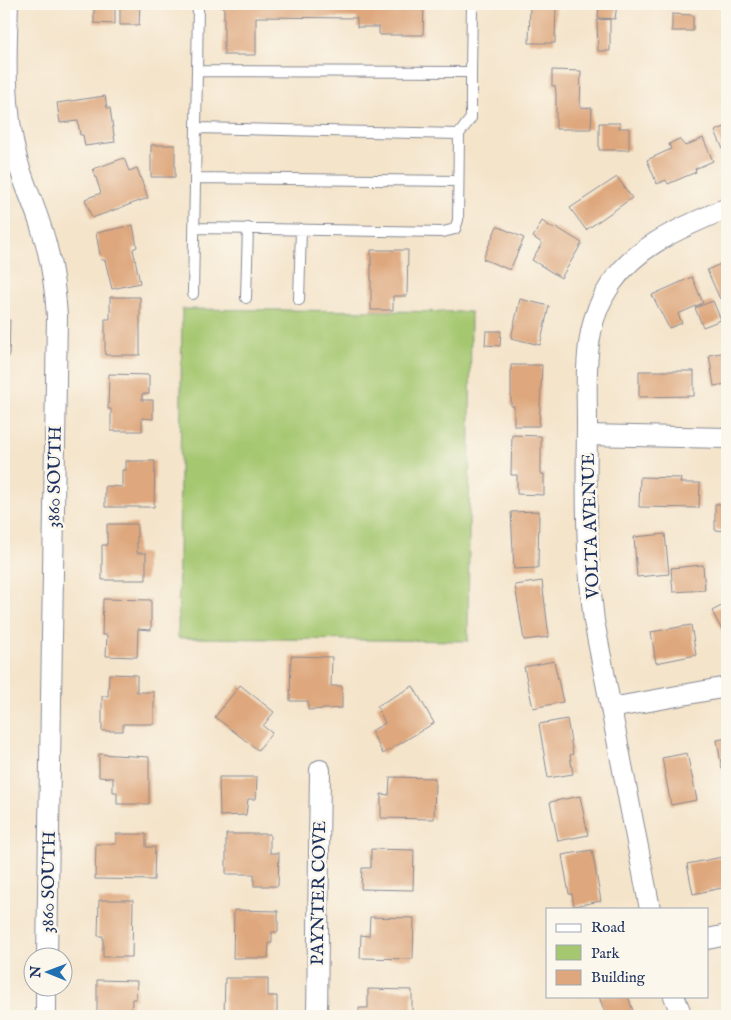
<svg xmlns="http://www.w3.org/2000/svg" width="731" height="1020" font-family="'IM FELL English',serif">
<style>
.green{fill:#a5c770;stroke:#607b67}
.building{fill:#dea77d}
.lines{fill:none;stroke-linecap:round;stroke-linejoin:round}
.service-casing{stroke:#888a94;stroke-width:12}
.minor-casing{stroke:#888a94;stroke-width:22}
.service{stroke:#fff;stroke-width:10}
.minor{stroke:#fff;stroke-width:20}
.labels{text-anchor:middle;stroke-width:5;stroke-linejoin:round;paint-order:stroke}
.street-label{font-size:18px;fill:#1b2f5e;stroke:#fbf7ec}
</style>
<rect width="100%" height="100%" fill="#fbf7ec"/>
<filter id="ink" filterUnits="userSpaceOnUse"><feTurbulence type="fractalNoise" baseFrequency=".02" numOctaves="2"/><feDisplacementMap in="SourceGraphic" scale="10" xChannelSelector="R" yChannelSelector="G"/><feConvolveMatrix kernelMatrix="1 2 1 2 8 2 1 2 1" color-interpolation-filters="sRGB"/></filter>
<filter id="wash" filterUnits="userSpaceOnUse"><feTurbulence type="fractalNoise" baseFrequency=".0096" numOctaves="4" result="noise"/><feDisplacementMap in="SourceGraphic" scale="20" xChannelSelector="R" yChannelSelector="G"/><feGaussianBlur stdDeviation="1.12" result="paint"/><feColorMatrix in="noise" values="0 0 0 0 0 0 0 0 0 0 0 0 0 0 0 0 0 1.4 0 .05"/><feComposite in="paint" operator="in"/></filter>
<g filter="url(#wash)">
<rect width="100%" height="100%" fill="#f4e4ca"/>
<!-- green -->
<path class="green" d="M182,309L471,312L468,641L178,638Z"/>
<g id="blocks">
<!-- building -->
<path class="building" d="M94,4H115V24L94,23Z
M120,4H140L139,25H120Z
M212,4H424L423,35H379V27H357V18L256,17V55H224V7L212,6Z
M530,4H556L555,43H529Z
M599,4H617L615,19L598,18Z
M672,14L693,15V31H672Z
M610,19V51H598L597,20Z
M552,70L581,71L580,107L592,108L591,129H556V93L555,86H552Z
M105,96L107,108H110L115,142L85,146L83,135H80L78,121L60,123L57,103Z
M599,123H620L619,128H629V150H599Z
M727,126V158L715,131Z
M703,138L713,161L695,169L696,172L668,184L666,180L657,184L647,160L671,149L669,144L679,139L685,146Z
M151,145H175V177H151Z
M124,158L129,171L137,168L148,198L92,218L85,199L101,193L93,169Z
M617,177L632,198L586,230L570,208Z
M542,221L554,229L556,227L582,243L561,278L532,260L542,243L533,237Z
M133,225L137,247L133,249L140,283L112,289L105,260H101L96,233Z
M497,226L524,238L510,270L483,259Z
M371,250H408L407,296H393V310H371Z
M727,261V296L720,299L707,270Z
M692,277L703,303L678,314L682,323L669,328L652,295Z
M110,297H140V355H105V319H110Z
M520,299L549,306L540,345L511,338Z
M713,301L721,320L703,327L695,308Z
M4,320H10L9,357H4Z
M486,331H501L500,346L485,345Z
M727,352V384L714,386L709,355Z
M511,365H542L539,426H514V406H511Z
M639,371H694V396L639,397Z
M109,374L149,375V394H142V400H153V419L142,418V431H111V409H108Z
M4,422H6V457H4Z
M512,435L541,436V474H544V495L517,494V475H511Z
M126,461H155L154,507H105V486L122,487V470H126Z
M640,477L681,478L680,483H700L699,508L639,507Z
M715,504H727V531L715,530Z
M539,511L538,568L514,569L511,512Z
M107,524H137V553H146V580H102V545H107Z
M665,534L669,574L637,577L634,537Z
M703,565L705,590L673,592L671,568Z
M542,581L549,637L524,640L515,585Z
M103,599L151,600V630L138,629L137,657L106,656L107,635H102Z
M727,603V635L725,636L712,611Z
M691,625L696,655L656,663L651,632Z
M291,656L332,657L331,686H342V708L308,710V701H290Z
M554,661L563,702L533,708L524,667Z
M109,674L137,675V692H154V724H123V731H102V696H108Z
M240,685L274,712L263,726L272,733L258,750L215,717Z
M413,686L434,723L383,754L371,731L385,723L377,706Z
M567,719L573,754L570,755L573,774L548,778L539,724Z
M727,738V768L722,769L717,740Z
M687,753L697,800L671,805L662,758Z
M99,754L149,757V804H117V792H113V778L99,777Z
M219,777H257L256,799H248L246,815L220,816Z
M390,777L435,778L434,819L381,818V794L389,795Z
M580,796L588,835L558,841L550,802Z
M116,834H146V847H155L154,880L95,879L96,844H116Z
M226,834H270V853H279L278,886H254V874H226Z
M371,849L414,850L413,890L361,889L362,868H371Z
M592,850L601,901L574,906L572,894H569L562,855Z
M727,856V887L693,894L687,864Z
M99,900H133L132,957H103V936H98Z
M234,910L278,911V932H272V943H269L268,958H233Z
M370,917L414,918L413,959L360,958L361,935L369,936Z
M225,978H268V996H277V1016H224Z
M97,980L137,981L136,999H132L131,1016H97Z
M368,989L412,990V1016H359V1008H368Z
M599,996H628L633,1011L630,1012L631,1016H606Z"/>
</g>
</g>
<g filter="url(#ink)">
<use href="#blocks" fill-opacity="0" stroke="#888a94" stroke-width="1"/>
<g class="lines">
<defs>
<path id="service" d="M198,4L197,71L471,72L472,4
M196,128L459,134
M195,178L458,181
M194,228L443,232L455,229L458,220L459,134L471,118V72
M193,294L197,71
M246,298L248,228
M299,300L301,229"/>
<path id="minor" d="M8,4C6,56 4,108 17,159C23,182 34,204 41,227C51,256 55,286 57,316L47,958
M587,435L727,438
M611,708L727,687
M650,909L594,621C586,556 586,492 587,427C587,396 585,363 591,332C594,315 601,299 611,284C639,243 684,227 727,208
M707,939L727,935
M674,996L682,1016
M46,1016V988
M317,1016L320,770"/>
</defs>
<!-- service casing -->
<use href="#service" class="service-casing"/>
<!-- minor casing -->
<use href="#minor" class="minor-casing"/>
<!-- service -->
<use href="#service" class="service"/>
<!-- minor -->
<use href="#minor" class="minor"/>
</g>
</g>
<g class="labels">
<!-- street labels -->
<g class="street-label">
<text transform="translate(54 477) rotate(-89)" y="6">3860 SOUTH</text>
<text transform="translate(590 526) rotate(-92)" y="6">VOLTA AVENUE</text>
<text transform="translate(48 882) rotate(-89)" y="6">3860 SOUTH</text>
<text transform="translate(318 893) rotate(-89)" y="6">PAYNTER COVE</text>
</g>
</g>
<!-- margin -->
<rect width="731" height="1020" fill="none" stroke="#fbf7ec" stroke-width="20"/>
<!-- legend -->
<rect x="546" y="908" width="162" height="90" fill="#fbf7ec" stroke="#a1a7b3"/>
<rect x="556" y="924" width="25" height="8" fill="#ffffff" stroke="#a1a7b3"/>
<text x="591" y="932" font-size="15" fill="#1b2f5e">Road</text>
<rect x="556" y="945" width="25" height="15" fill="#a5c770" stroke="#a1a7b3"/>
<text x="591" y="958" font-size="15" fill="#1b2f5e">Park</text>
<rect x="556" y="970" width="25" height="15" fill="#dea77d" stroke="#a1a7b3"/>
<text x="591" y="982" font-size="15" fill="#1b2f5e">Building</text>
<!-- north arrow -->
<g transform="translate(48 972) rotate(271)"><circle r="24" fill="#fbf7ec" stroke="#a1a7b3"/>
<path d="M0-4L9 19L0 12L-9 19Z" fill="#1f6fb2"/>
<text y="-8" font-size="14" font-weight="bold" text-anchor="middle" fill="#1b2f5e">N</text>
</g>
</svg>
